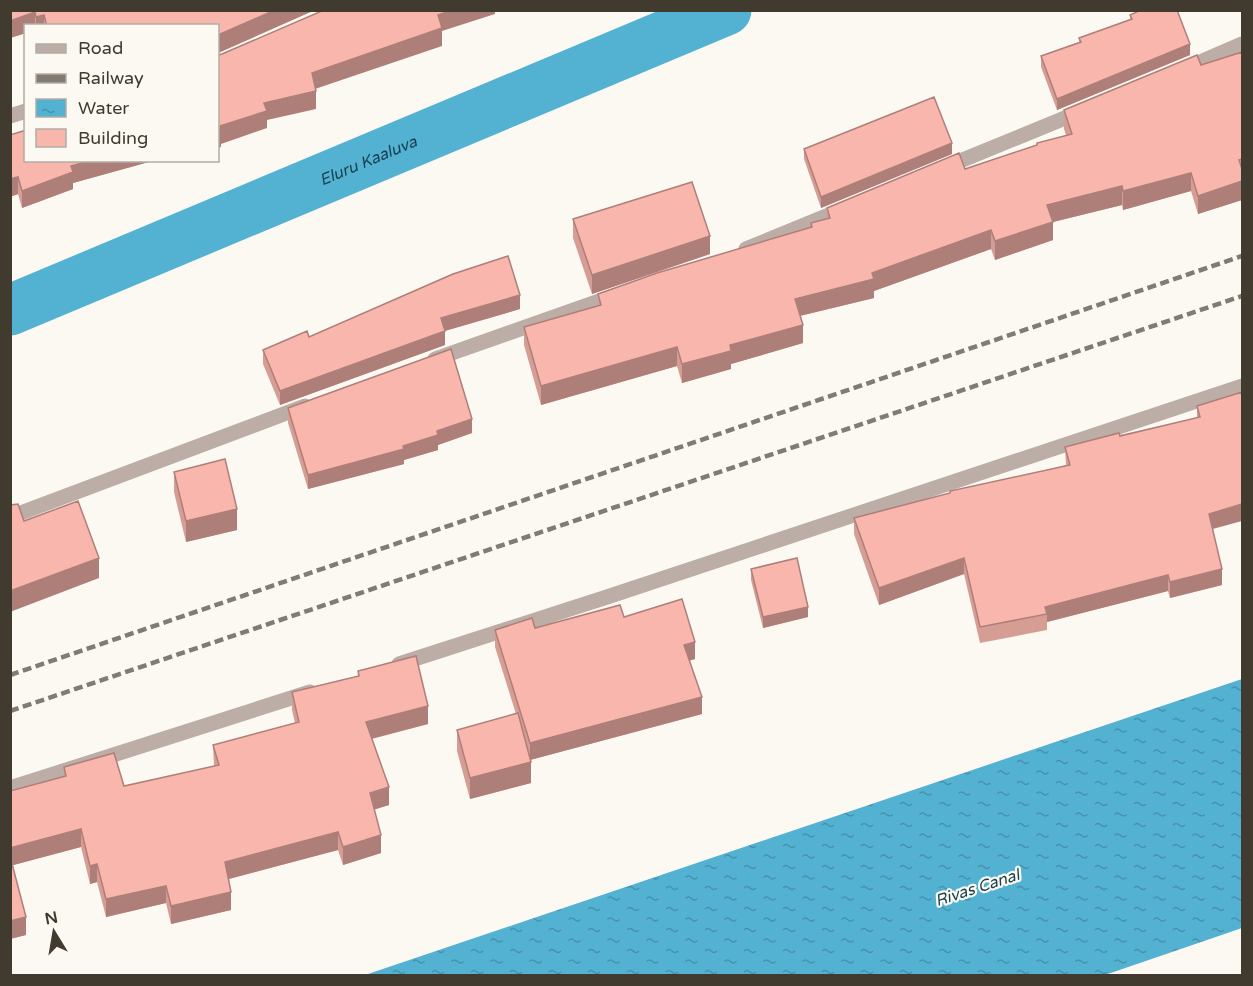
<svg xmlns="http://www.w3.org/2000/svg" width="1253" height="986" font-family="'Varela Round',sans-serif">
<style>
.water{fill:url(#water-ripples)}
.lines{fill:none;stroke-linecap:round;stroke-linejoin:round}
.canal{stroke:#53b1d2;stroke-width:51}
.street{stroke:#bcada6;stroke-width:15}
.rail{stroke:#817b71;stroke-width:4.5;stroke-dasharray:9 4.5;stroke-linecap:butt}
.wall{fill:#d69d95}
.shaded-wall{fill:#ae7f79}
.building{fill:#f9b6ad;stroke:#ae7f79;stroke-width:1.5}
.labels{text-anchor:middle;stroke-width:4.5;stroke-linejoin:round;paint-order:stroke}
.water-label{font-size:16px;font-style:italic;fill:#163f4e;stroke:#fcf9f3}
</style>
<defs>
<pattern id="water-ripples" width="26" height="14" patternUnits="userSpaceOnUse" patternTransform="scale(1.5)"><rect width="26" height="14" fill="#53b1d2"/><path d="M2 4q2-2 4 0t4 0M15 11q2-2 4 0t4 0" fill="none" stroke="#4691ab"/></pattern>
</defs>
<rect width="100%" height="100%" fill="#fcf9f3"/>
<!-- water -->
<path class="water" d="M1242,679V928L1102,976L365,975Z"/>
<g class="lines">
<!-- canal -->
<path class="canal" id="s1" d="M10,310L726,10"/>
<!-- street -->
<path class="street" d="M1182,70L1242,44
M10,116L26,111
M943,168L1082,111
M746,249L846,208
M435,359L616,295
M10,517L305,406
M399,664L607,597L1242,386
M10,788L310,692"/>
<!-- rail -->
<path class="rail" d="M10,675L1242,256
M10,711L1242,296"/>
</g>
<!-- wall -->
<path class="wall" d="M10,10H315L218,53V26H26V33L10,38Z
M1130,15L1190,55L1057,110L1041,67V56L1079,42V38L1130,20Z
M1242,52V200L1198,214L1191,191L1123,210L1122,205L1053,222V240L995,260L991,249L874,291V298L800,316L803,343L731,364V369L682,383L677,366L541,405L524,345V327L598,306V294L811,228V223L827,219V208L965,169L1066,135L1064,129V110Z
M10,135L26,160H156L73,183V189L22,208L18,194L10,197Z
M804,149L952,154L821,208L804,159Z
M573,219L710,254L592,294L573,238Z
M520,309L445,331V345L280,405L263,364V350L309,337Z
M1242,392L1213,529L1222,585L1170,598L1168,591L1047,622V630L980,643L964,574L879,605L854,534V518L1066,465L1065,447L1197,418V406Z
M288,408L472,433L438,445V450L404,460V464L308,489L288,423Z
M174,472L237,530L186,542L174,492Z
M751,569L808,617L763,628L751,580Z
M624,617L695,659L689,661L702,714L530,760L531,783L470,799L457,751V730L516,714L495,647V630L535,628Z
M358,671L428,724L372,739L389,805L374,809L381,853L343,865L338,850L229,879L231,910L171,924L166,903L106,917L97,882L90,884L81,847L13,865L26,935L10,939V791L64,776V767L124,786L214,766L213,745L295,723L292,710V692L358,676Z"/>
<!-- shaded-wall -->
<path class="shaded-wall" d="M275,10H315L218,53V35Z
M452,10H495V14L442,31V46L312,90V73L438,15Z
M35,12V26H26V33L10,38V21Z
M44,15V26H36V17Z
M1190,44V55L1057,110V99Z
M316,91V109L267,120V128L221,144V147L218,148V130L220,126L264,103Z
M952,143V154L821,208V197Z
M93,160H156L73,183V189L22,208V191L71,166Z
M1191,173V191L1123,210V191Z
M18,177V194L10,197V179Z
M1242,181V200L1198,214V196Z
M1122,186V205L1053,222V240L995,260V241L1047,205Z
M991,230V249L874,291V298L795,317V299L872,273Z
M710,236V254L592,294V275Z
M520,295V309L441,332V318Z
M803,325V343L731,364V369L682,383V364L730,345Z
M445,331V345L280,405V391Z
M677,347V366L541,405V386Z
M472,419V433L438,445V450L404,460V464L308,489V475L403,446L437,431Z
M12,485V506L10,507V486Z
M1242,504V521L1209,530V514Z
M237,509V530L186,542V521Z
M99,558V578L10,612V591Z
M964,558V574L879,605V588Z
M1222,569V585L1170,598V582Z
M1168,575V591L1047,622V614L1045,607Z
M808,607V617L763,628V617Z
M695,642V659L684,662V645Z
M702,697V714L530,760V743Z
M428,706V724L366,740V722Z
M531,762V783L470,799V778Z
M389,787V805L370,811V793Z
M81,829V847L10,866V848Z
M338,832V850L225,880V862Z
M381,835V853L343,865V847Z
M97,864V882L90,884V866Z
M166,886V903L106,917V899Z
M231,892V910L171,924V906Z
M26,917V935L10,939V921Z"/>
<!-- building -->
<path class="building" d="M10,10H275L218,35V26H47L44,15L36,17L35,12L10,21Z
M324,10H452L438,15L442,28L312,73L316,91L264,103L267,111L220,126L221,129L218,130V55L222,54Z
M1141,10H1177L1190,44L1057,99L1041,56L1081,42L1079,38L1132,19L1130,15Z
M1242,52V159L1239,160L1242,169V181L1198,196L1191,173L1123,191L1122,186L1047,205L1053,222L995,241L991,230L872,273L874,279L795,299L803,325L730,345L731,351L682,364L677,347L541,386L524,327L601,305L598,294L657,273L812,227L811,223L830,218L827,208L959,153L965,169L1037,145V143L1072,134L1064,110L1197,55L1201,65Z
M934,97L952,143L821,197L804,149Z
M26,130V160H93L71,166L73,172L22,191L18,177L10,179V135Z
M692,182L710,236L592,275L573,219Z
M508,256L520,295L441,318L445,331L280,391L263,350L307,331L309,337L453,274Z
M451,349L472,419L437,431L438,435L403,446L404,449L308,475L288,408Z
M1242,392V504L1209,514L1222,569L1170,582L1168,575L1045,607L1047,614L980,627L964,558L879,588L854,518L950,493V491L1070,465L1065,447L1119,433L1120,436L1200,417L1197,406Z
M225,459L237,509L186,521L174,472Z
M78,501L99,558L10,591V505L18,504L24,521Z
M797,558L808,607L763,617L751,569Z
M682,599L695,642L684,645L702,697L530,743L495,630L532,618L535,628L620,605L624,617Z
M416,656L428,706L366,722L389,787L370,793L381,835L343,847L338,832L225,862L231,892L171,906L166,886L106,899L97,864L90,866L81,829L10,848V791L66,776L64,767L114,753L124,786L219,765L213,745L299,722L292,692L359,676L358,671Z
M518,713L531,762L470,778L457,730Z
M10,856L26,917L10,921Z"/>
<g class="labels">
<!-- water labels -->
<g class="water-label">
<text dy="6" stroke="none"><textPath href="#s1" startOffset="388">Eluru Kaaluva</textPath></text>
<text transform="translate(977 887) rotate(-18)" y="6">Rivas Canal</text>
</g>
</g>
<!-- border -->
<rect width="1253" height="986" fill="none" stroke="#413a2e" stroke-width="24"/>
<!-- legend -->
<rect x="24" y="24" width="195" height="138" fill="#fcf9f3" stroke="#b1ada4" stroke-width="1.5"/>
<rect x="36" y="44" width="30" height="9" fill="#bcada6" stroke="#b1ada4" stroke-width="1.5"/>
<text x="78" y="54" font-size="18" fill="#413a2e">Road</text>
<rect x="36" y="74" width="30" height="9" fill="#817b71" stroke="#b1ada4" stroke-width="1.5"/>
<text x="78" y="84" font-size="18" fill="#413a2e">Railway</text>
<rect x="36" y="99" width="30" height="18" fill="url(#water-ripples)" stroke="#b1ada4" stroke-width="1.5"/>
<text x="78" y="114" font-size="18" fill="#413a2e">Water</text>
<rect x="36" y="129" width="30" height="18" fill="#f9b6ad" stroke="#b1ada4" stroke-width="1.5"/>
<text x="78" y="144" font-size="18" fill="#413a2e">Building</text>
<!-- north arrow -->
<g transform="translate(54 932) rotate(349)" stroke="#fcf9f3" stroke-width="4.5" paint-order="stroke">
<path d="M0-4.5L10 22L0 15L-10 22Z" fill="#413a2e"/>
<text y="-9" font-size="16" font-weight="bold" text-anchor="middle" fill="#413a2e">N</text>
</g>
</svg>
